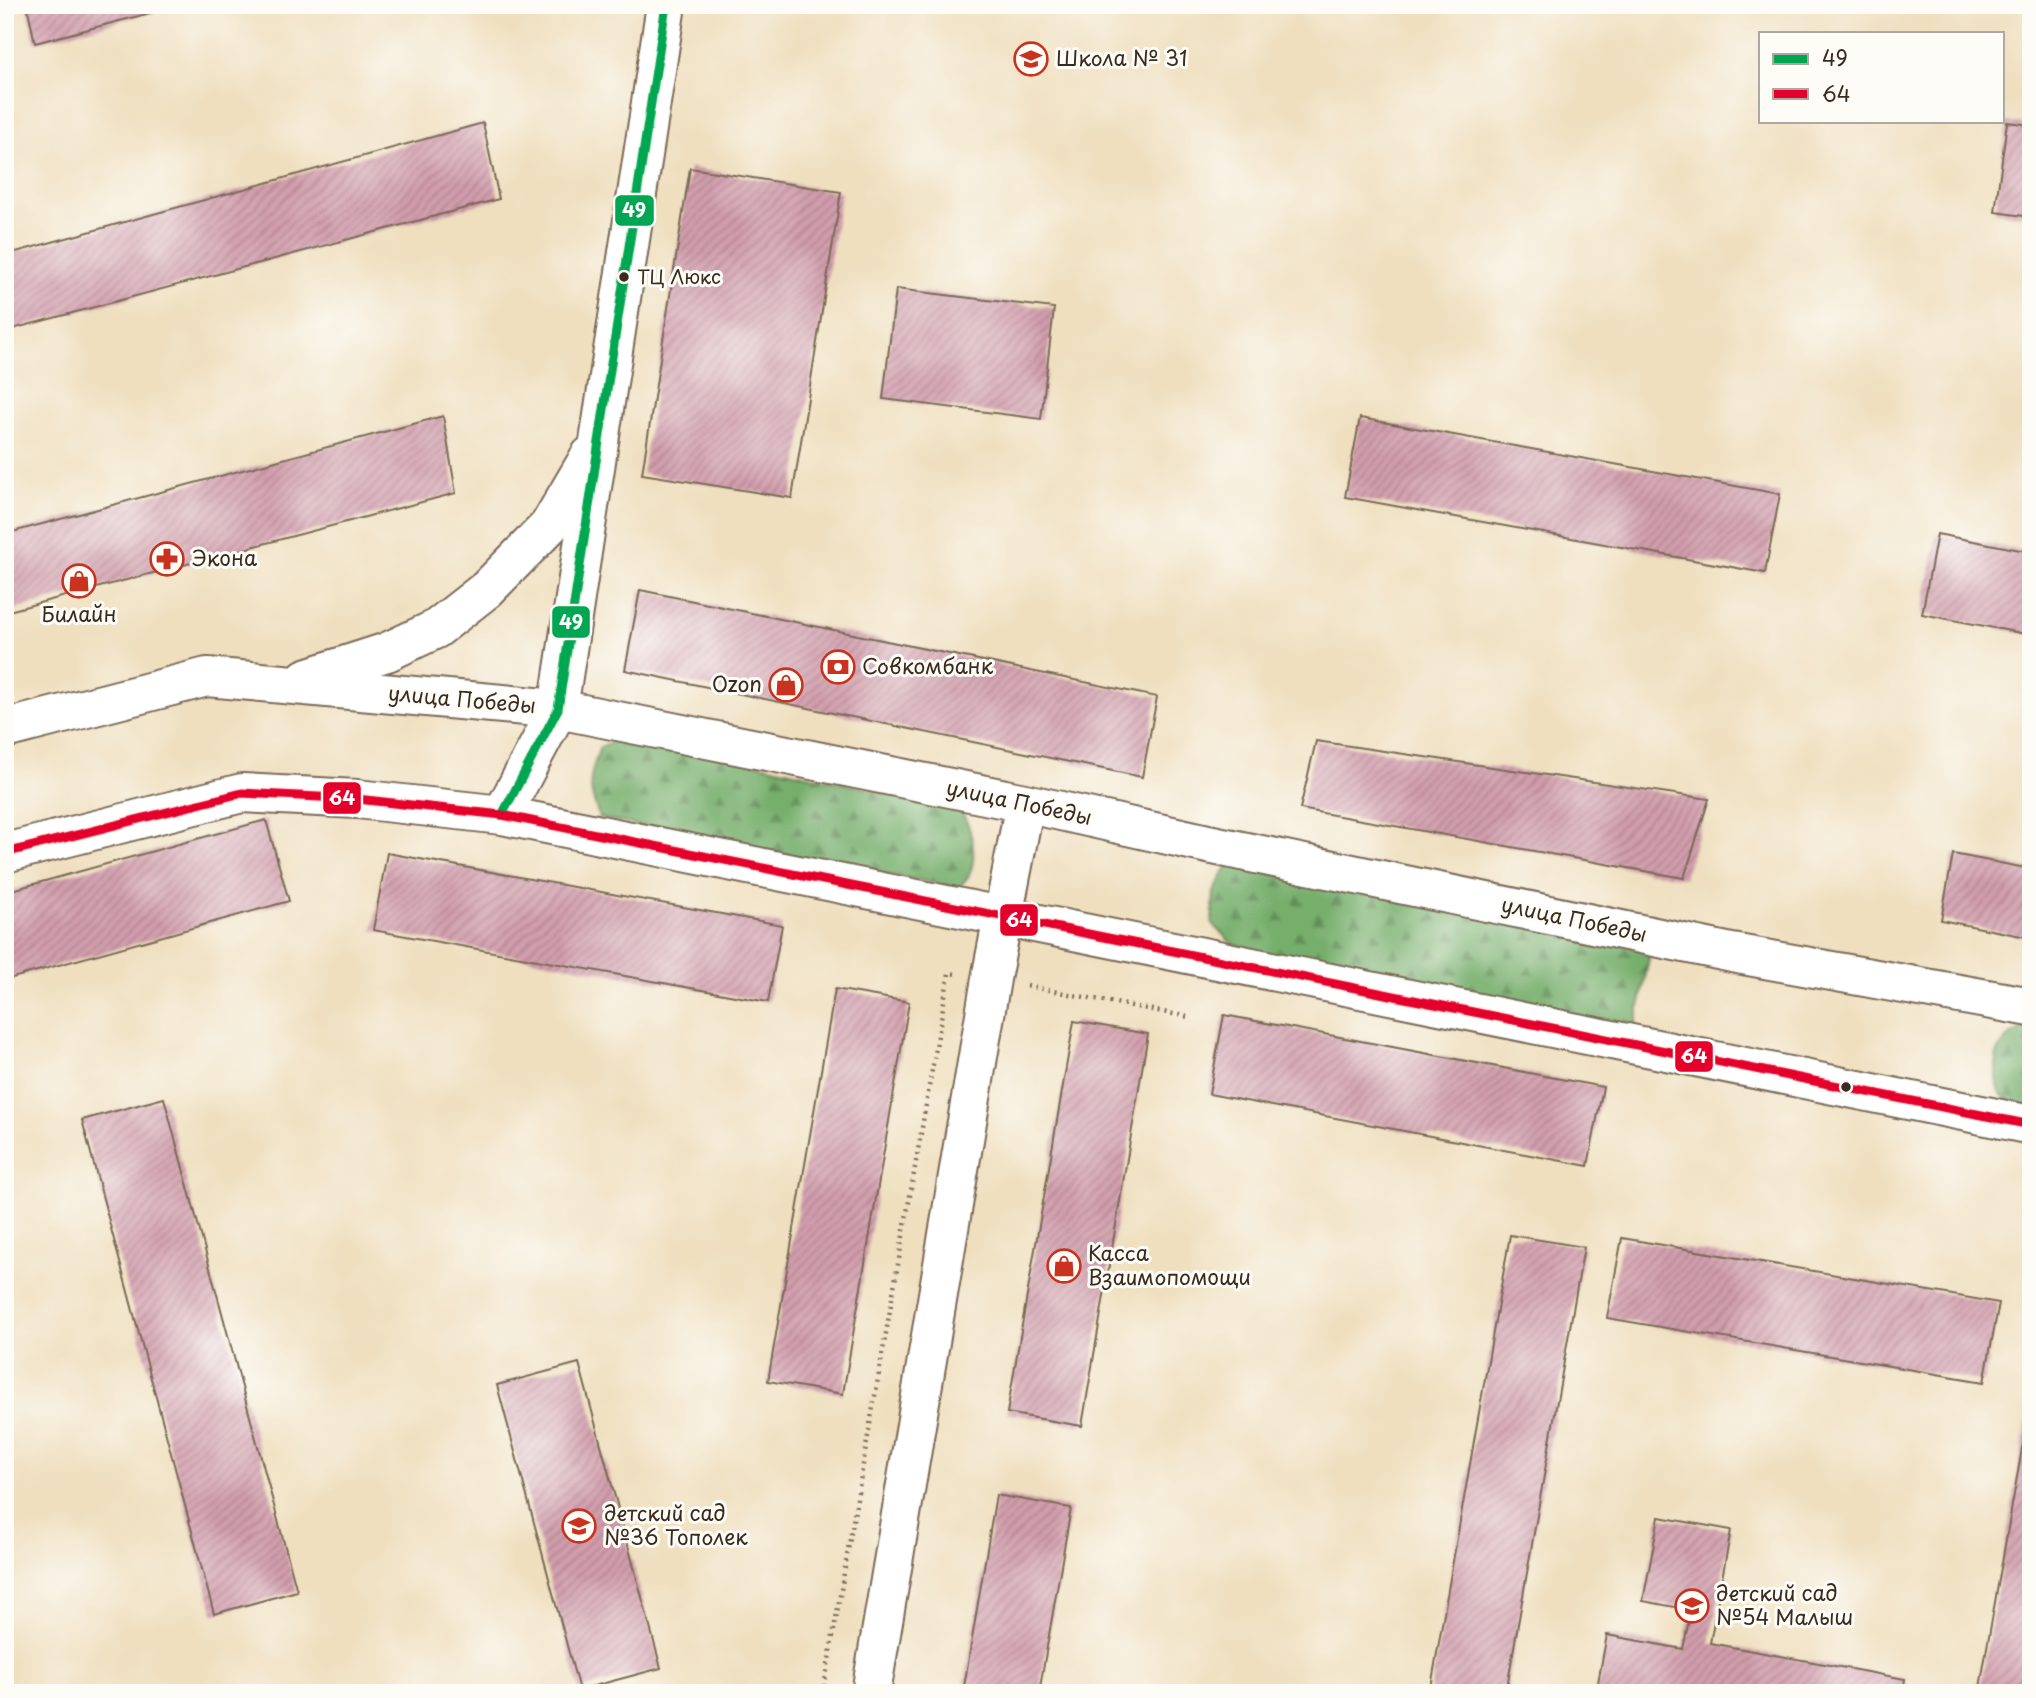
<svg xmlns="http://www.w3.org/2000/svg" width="2036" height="1698" font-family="'Playpen Sans',sans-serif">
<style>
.forest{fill:url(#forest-firs);stroke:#586c45;stroke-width:2}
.building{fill:url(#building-hatch)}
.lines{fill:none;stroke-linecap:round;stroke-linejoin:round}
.tertiary-casing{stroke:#7a6956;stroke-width:42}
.path{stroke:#7a6956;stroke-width:4.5;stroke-dasharray:2 5;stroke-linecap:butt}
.tertiary{stroke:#fff;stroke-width:38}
.bus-1-casing{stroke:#fdfcf7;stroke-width:14}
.bus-2-casing{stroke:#fdfcf7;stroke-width:14}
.bus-1{stroke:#00a651;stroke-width:9}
.bus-2{stroke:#e4002b;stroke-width:9}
.bus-dot{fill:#3b2a1e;stroke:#fdfcf7;stroke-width:2.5}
.labels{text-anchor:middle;stroke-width:6;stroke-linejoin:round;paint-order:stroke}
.bus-label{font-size:19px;fill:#3b2a1e;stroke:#fdfcf7;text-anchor:start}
.poi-label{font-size:21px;fill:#3b2a1e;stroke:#fdfcf7;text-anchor:start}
.street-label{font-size:21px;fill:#3b2a1e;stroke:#fdfcf7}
.line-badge{stroke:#fdfcf7;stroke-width:2.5}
.badge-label{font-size:19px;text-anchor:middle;font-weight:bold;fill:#fff}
</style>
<defs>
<pattern id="forest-firs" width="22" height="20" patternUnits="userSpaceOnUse" patternTransform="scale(1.75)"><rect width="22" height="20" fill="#76ae6c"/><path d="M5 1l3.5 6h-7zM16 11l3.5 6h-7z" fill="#628e58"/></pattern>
<pattern id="building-hatch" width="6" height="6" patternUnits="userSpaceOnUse" patternTransform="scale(1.75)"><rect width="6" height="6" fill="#d29ead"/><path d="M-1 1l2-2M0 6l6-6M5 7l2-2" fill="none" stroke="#ac818c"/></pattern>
</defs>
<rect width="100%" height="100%" fill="#fdfcf7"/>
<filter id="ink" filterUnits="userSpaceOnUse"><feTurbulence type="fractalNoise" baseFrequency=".0143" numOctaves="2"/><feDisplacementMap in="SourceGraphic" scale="14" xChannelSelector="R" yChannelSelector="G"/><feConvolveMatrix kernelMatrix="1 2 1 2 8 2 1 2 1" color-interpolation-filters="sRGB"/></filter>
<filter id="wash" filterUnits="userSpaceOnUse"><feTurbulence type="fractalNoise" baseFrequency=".00686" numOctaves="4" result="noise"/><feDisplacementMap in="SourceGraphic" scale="28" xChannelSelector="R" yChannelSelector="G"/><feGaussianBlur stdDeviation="1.57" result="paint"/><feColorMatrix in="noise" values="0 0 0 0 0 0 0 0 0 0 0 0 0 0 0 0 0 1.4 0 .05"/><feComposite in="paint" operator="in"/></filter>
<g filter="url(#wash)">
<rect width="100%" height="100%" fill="#efdfbf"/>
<!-- forest -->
<path class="forest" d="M630,734L960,810C972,827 978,855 969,875C967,880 961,884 958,888L600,818C587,786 588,780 600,747Z
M1228,865L1651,948L1635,1028L1259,956L1230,942L1212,923L1214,892Z
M2031,1027V1112L2018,1107L1999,1093C1998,1082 1995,1069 1996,1059C1999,1042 2015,1029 2031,1027Z"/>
<g id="blocks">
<!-- building -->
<path class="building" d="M27,5H177V6L35,43Z
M2007,122L2031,125V217L1995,212Z
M483,123L499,199L5,331V255Z
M690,168L841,192L792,498L642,474Z
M896,289L1054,308L1041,419L883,399Z
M443,416L456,493L5,612V534Z
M1360,418L1780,494L1765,573L1345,497Z
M1937,534L2031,552V635L1922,614Z
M640,590L1157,697L1142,777L625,670Z
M1316,741L1709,799L1684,878L1300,809Z
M266,820L289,901L5,980V892Z
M387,853L782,925L768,1002L373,930Z
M1953,854L2031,869V938L1941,920Z
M835,989L909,1002L843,1394L768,1381Z
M1224,1015L1603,1087L1588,1166L1209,1094Z
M1074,1021L1148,1034L1082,1426L1007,1413Z
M164,1098L297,1591L214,1614L82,1120Z
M1510,1235L1584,1247L1506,1693H1430Z
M1622,1238L1999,1303L1984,1382L1607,1318Z
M579,1363L661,1668L579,1690L497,1385Z
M2029,1409L2031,1693H1979Z
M996,1495L1071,1508L1039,1693H963Z
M1659,1517L1731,1530L1710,1643L1905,1679L1903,1693H1596L1607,1635L1683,1649L1691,1610L1643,1601Z"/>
</g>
</g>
<g filter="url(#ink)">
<use href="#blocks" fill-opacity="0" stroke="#7a6956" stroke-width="2"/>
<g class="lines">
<defs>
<path id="tertiary" d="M306,678L387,652L436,629L487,589L549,526L590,456
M5,729L207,677L558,709L1025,803L1208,844L1732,953L2031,1007
M502,815L558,709L666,5
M5,853L242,793L357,799L502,815L2031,1125
M871,1693L991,979L1025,803"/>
</defs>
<!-- tertiary casing -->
<use href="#tertiary" class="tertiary-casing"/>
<!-- path -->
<path class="path" d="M1027,986L1189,1017
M823,1693L949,973L956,974"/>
<!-- tertiary -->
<use href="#tertiary" class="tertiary"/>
<defs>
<path id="bus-1" d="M502,815L558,709L666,5"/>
<path id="bus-2" d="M5,853L242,793L357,799L502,815L2031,1125"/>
</defs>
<!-- bus-1 casing -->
<use href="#bus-1" class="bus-1-casing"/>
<!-- bus-2 casing -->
<use href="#bus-2" class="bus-2-casing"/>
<!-- bus-1 -->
<use href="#bus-1" class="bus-1"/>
<!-- bus-2 -->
<use href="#bus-2" class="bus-2"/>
</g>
</g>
<!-- icons -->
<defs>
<symbol id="school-ring" viewBox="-11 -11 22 22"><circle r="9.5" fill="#fdfcf7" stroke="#c8321e" stroke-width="1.5"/><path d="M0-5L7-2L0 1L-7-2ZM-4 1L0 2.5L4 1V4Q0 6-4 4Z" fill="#c8321e"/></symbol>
<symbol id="pharmacy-ring" viewBox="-11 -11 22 22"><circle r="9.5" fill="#fdfcf7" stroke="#c8321e" stroke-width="1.5"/><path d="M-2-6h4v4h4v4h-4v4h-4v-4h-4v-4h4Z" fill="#c8321e"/></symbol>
<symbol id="shop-ring" viewBox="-11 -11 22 22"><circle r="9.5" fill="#fdfcf7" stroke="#c8321e" stroke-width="1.5"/><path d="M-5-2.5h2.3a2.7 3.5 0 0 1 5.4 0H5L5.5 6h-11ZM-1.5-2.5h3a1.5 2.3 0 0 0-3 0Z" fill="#c8321e"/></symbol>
<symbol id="bank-ring" viewBox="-11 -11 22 22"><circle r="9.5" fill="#fdfcf7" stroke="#c8321e" stroke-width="1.5"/><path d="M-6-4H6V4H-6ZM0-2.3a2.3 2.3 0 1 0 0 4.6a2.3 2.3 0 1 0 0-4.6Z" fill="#c8321e"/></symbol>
</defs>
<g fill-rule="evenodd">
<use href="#school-ring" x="1012" y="40" width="38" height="38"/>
<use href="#pharmacy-ring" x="148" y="540" width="38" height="38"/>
<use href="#shop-ring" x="60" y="562" width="38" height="38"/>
<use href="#bank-ring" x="819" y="648" width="38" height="38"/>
<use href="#shop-ring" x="767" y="666" width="38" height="38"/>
<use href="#shop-ring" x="1045" y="1247" width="38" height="38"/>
<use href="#school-ring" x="560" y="1507" width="38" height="38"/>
<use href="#school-ring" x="1673" y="1587" width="38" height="38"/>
</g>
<!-- markers -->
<g class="bus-dot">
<circle cx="624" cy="277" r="6"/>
<circle cx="1846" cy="1087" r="6"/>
</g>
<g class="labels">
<!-- bus labels -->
<g class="bus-label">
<text x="637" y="284">ТЦ Люкс</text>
</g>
<!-- poi labels -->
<g class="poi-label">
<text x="1056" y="66">Школа № 31</text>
<text x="192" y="566">Экона</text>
<text x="79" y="622" text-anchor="middle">Билайн</text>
<text x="862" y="674">Совкомбанк</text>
<text x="762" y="692" text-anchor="end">Ozon</text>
<text x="1088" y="1261">Касса<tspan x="1088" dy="24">Взаимопомощи</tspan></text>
<text x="604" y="1521">детский сад<tspan x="604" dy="24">№36 Тополек</tspan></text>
<text x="1716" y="1601">детский сад<tspan x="1716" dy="24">№54 Малыш</tspan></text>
</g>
<!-- street labels -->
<g class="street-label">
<text transform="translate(462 700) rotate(5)" y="7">улица Победы</text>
<text transform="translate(1019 803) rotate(12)" y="7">улица Победы</text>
<text transform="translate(1574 920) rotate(12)" y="7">улица Победы</text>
</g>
</g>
<g class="line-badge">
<rect x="614" y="194" width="41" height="33" rx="7" fill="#00a651"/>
<rect x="551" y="605" width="40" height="34" rx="7" fill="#00a651"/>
<rect x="322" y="781" width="40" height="34" rx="7" fill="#e4002b"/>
<rect x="999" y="903" width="40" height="34" rx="7" fill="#e4002b"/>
<rect x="1674" y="1040" width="40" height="33" rx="7" fill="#e4002b"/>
</g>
<g class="badge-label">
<text x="634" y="217">49</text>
<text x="571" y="629">49</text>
<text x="342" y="805">64</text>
<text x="1019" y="927">64</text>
<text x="1694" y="1063">64</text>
</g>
<!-- margin -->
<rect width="2036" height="1698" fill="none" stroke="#fdfcf7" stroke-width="28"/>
<!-- legend -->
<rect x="1759" y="32" width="245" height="91" fill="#fdfcf7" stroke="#afa8a0" stroke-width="2"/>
<rect x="1773" y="54" width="35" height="10" fill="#00a651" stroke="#afa8a0" stroke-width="2"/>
<text x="1822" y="66" font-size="21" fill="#3b2a1e">49</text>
<rect x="1773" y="89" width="35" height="10" fill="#e4002b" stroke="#afa8a0" stroke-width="2"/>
<text x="1822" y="102" font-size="21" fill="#3b2a1e">64</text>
</svg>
